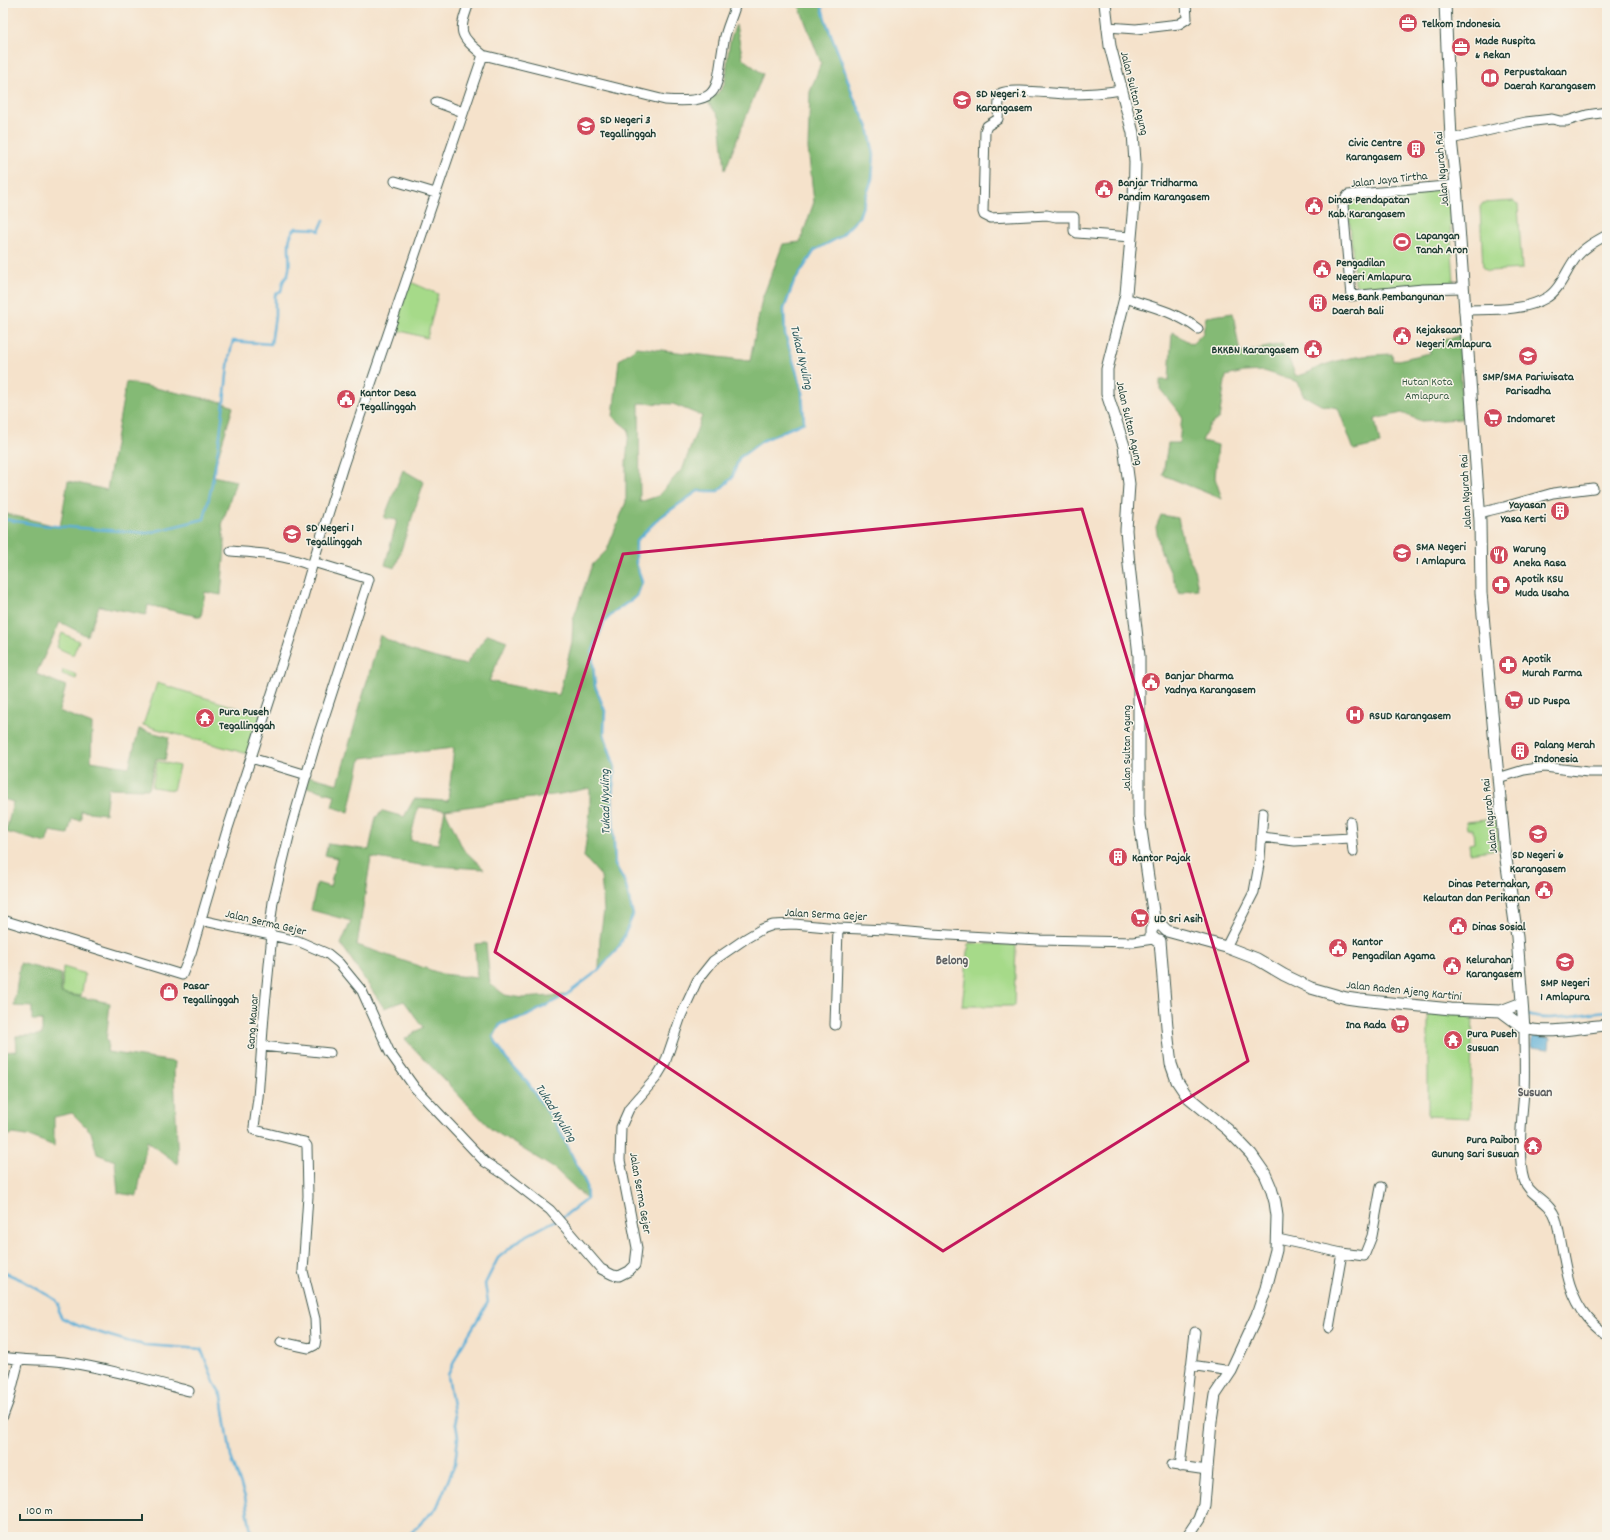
<svg xmlns="http://www.w3.org/2000/svg" width="1610" height="1540" font-family="Dekko,sans-serif">
<style>
.green{fill:#a6da89;stroke:#628c5e}
.forest{fill:#84ba75;stroke:#527c54;fill-rule:evenodd}
.water{fill:#5cafd7;stroke:#3e7686}
.lines{fill:none;stroke-linecap:round;stroke-linejoin:round}
.stream{stroke:#5cafd7;stroke-width:2.5}
.minor-casing{stroke:#3f564b;stroke-width:11}
.tertiary-casing{stroke:#3f564b;stroke-width:13}
.minor{stroke:#fff;stroke-width:9}
.tertiary{stroke:#fff;stroke-width:11}
.marked{fill:none;stroke:#c2185b;stroke-width:3;stroke-linejoin:round}
.labels{text-anchor:middle;stroke-width:3;stroke-linejoin:round;paint-order:stroke}
.poi-label{font-size:12px;font-weight:bold;fill:#1f3d34;stroke:#f7f3e8;text-anchor:start}
.street-label{font-size:12px;fill:#1f3d34;stroke:#f7f3e8}
.park-label{font-size:12px;fill:#3a5c45;stroke:#f7f3e8}
.water-label{font-size:13px;font-style:italic;fill:#2e5a5d;stroke:#f7f3e8}
.neighbourhood-label{font-size:13px;font-weight:bold;fill:#5e6062;stroke:#f7f3e8}
</style>
<rect width="100%" height="100%" fill="#f7f3e8"/>
<filter id="ink" filterUnits="userSpaceOnUse"><feTurbulence type="fractalNoise" baseFrequency=".025" numOctaves="2"/><feDisplacementMap in="SourceGraphic" scale="8" xChannelSelector="R" yChannelSelector="G"/><feConvolveMatrix kernelMatrix="1 2 1 2 8 2 1 2 1" color-interpolation-filters="sRGB"/></filter>
<filter id="wash" filterUnits="userSpaceOnUse"><feTurbulence type="fractalNoise" baseFrequency=".012" numOctaves="4" result="noise"/><feDisplacementMap in="SourceGraphic" scale="16" xChannelSelector="R" yChannelSelector="G"/><feGaussianBlur stdDeviation="0.9" result="paint"/><feColorMatrix in="noise" values="0 0 0 0 0 0 0 0 0 0 0 0 0 0 0 0 0 1.4 0 .05"/><feComposite in="paint" operator="in"/></filter>
<g filter="url(#wash)">
<rect width="100%" height="100%" fill="#f5e2cb"/>
<!-- green -->
<path class="green" d="M1448,185L1454,283L1363,289L1355,283L1348,201L1349,196Z
M1514,201L1518,205L1522,269L1488,271L1483,268L1480,207L1483,203Z
M406,280L438,294L427,338L390,328Z
M62,633L79,641L73,655L58,648L57,647Z
M63,670L77,675L76,679L62,674Z
M157,683L261,715L248,754L143,725Z
M157,761L179,766L173,790L152,787Z
M1496,819L1499,849L1470,853L1469,844L1474,843L1473,829H1467L1466,822Z
M969,943L1016,945L1014,1006H962Z
M63,967L83,973L85,975L81,996L62,993Z
M1428,1011L1473,1012L1470,1118L1428,1116Z"/>
<!-- forest -->
<path class="forest" d="M798,3H821L825,19L842,63L853,96L868,127L874,155L872,179L859,217L840,237L815,250L794,282L784,309L785,334L802,390L804,422L762,441L739,458L732,478L718,491H698L659,518L636,541V563L642,582L637,596L614,612L604,622L592,653L595,686L605,711L604,734L615,768L612,795L615,865L625,882L633,915L620,945L599,970L600,938L604,911L601,876L584,857L590,812V788L560,794L445,810L463,849L484,869L420,865L371,857L357,945L442,974L477,978L475,944L486,943L490,984L505,995L522,998L566,995L527,1016L500,1024L494,1037L506,1059L527,1082L558,1127L586,1184L587,1199L555,1169L491,1129L405,1039L423,1027L404,1001L384,1008L341,944L351,921L311,910L317,883L330,887L337,858L325,855L328,844L369,850L376,817L383,811L404,817L414,799L448,801L454,748L361,758L349,812L332,807L335,795L306,787L309,776L338,784L380,635C402,651 439,659 466,665L472,655L488,634L507,641L489,681L559,695L572,642L573,620L592,565L607,550L626,502V464L629,430L613,417L619,360L637,347L750,361L762,299L783,244L800,242L814,202L808,148L810,92L821,63ZM639,403L673,404L702,416L683,468L658,496L640,502ZM418,807L445,810L438,844L410,840Z
M736,25L743,59L763,74L725,170L720,118L707,101C730,86 725,79 728,55C729,45 731,35 736,25Z
M1233,313L1240,353L1282,344L1296,376C1309,374 1311,370 1322,366C1345,357 1368,355 1392,354L1393,361L1430,353V345L1460,335L1462,419L1421,421L1402,413L1375,419L1380,444L1354,450L1338,408L1321,405L1303,395L1298,382L1264,371L1244,372L1226,376L1219,418L1209,426L1202,441L1218,445L1215,478L1222,499L1163,475L1168,443H1179L1182,416L1160,389V380H1169L1172,332L1192,344L1203,333L1206,317Z
M126,382L222,402L233,407L212,476L236,481L222,525L225,547L221,595L205,592L201,617L148,605L146,615L99,606L87,636L60,622L36,674L66,686L59,711L92,724L91,761L129,767L139,729L169,737L165,760L156,759L149,789L108,788L105,814L81,811V820L72,819L68,834L50,831L46,843L6,832L13,802L3,799V513L60,527L68,481L107,490Z
M403,470L424,482L395,568L385,565L397,520L384,518Z
M1161,515L1178,518L1185,549L1194,568L1198,589L1188,590L1180,594L1160,549L1156,527Z
M20,963L61,974V993L110,1003L106,1041L108,1042L107,1052L175,1062L174,1072L178,1164L147,1141L137,1196L118,1193L115,1161L97,1154L91,1132L72,1113L54,1117V1146L32,1137L13,1134L3,1137V1052L17,1051L16,1036L42,1035V1020H32V1007L14,1006Z"/>
<!-- water -->
<path class="water" d="M1532,1036L1550,1038L1549,1049L1531,1047Z"/>
<g class="lines">
<!-- stream -->
<path class="stream" d="M3,519L40,525L148,533L204,519C214,480 220,441 224,401C227,381 227,361 233,341L271,344L275,316V295L281,291C282,288 282,285 283,282C284,279 287,277 288,274C293,259 283,239 296,228L316,229L319,231L324,220
M1528,1015C1550,1023 1583,1013 1607,1011
M3,1270L8,1274L22,1280L56,1300L59,1305V1313L62,1318L79,1326L110,1336L130,1342L145,1345L201,1349L215,1384L222,1396L231,1457L245,1497L252,1537
M407,1537L437,1507L455,1464L458,1437L448,1375L460,1349L488,1302L485,1284L498,1258L522,1238L564,1216L587,1199L586,1184L558,1127L527,1082L506,1059L493,1037L500,1024L527,1016L566,995L599,970L620,945L633,915L625,882L615,865L612,795L615,768L604,734L605,711L595,686L592,653L604,622L614,612L637,596L642,582L636,563V541L659,518L698,491H718L732,478L739,458L762,441L804,422L802,390L785,334L784,309L794,282L815,250L840,237L859,217L872,179L874,155L868,127L853,96L842,63L825,19L821,3"/>
</g>
</g>
<g filter="url(#ink)">
<g class="lines">
<defs>
<path id="minor" d="M469,3C458,33 459,35 483,55L665,100C724,104 715,90 724,41C726,28 733,16 736,3
M1107,27L1136,29L1179,24L1187,19L1186,3
M1121,90C1104,93 1086,94 1068,94C1054,94 1011,88 1001,93L999,101L998,119L987,126L985,131L983,212L984,215L990,218L1047,215L1056,217H1074V231L1077,233L1131,237
M436,102L463,112
M1451,139L1526,122L1552,119L1560,121H1567L1587,115L1607,112
M395,181L435,193
M1456,185L1348,195L1344,200L1343,206L1351,296L1423,289L1463,288
M1125,298C1150,306 1176,312 1198,329
M1464,310C1490,309 1522,312 1546,298C1560,290 1566,271 1575,259C1583,248 1596,241 1607,235
M1479,513L1504,507L1553,493L1593,488
M231,551C259,553 286,555 312,566
M251,758L307,775
M1498,778L1524,770L1544,767L1588,772H1607
M1350,822L1353,852
M1262,837L1295,841L1351,838
M3,920L182,975L191,953L226,834L298,614L312,566L343,466L483,55
M200,920L298,941L328,954L339,963L362,991L390,1053L415,1088L485,1162L505,1175L550,1210L601,1269L613,1275L619,1276L629,1271L635,1265L637,1248L620,1160L621,1127L629,1109L656,1078L665,1063L681,1016L697,981L713,961L745,939L762,929L773,925L794,924L838,928L887,930L931,934L1040,940L1133,942L1153,939
M269,935L273,902L292,824L315,745L369,579L313,562
M272,935L264,1015L258,1098L254,1127L255,1130L299,1141L304,1142L307,1146L308,1196L303,1271L315,1319L316,1339L315,1345L309,1348L281,1342
M1226,947L1254,892L1260,859L1263,813
M835,1025L838,928
M1524,1028C1524,1049 1525,1071 1524,1092C1522,1116 1517,1157 1524,1180C1529,1196 1551,1201 1556,1219C1565,1253 1564,1289 1587,1317C1593,1324 1601,1330 1607,1336
M262,1046L330,1053
M1278,1239L1342,1253L1364,1256L1372,1236L1381,1187
M1329,1328L1342,1253
M3,1357C23,1361 44,1359 64,1362C106,1368 148,1380 189,1391
M1191,1365L1231,1371
M3,1416L9,1400L19,1360
M1172,1465L1207,1470
M1180,1467L1195,1332"/>
<path id="tertiary" d="M1105,3L1110,46L1133,133L1135,162L1134,204L1126,294L1107,369V394L1124,446L1129,484L1126,530L1129,565L1139,656V816L1155,925
M1445,3L1451,139L1456,185L1480,521L1481,593L1505,852L1517,937L1524,1028C1548,1035 1582,1027 1607,1025
M1155,925H1161L1167,931L1226,947L1257,959L1284,975L1311,988L1346,998L1360,1000L1451,1009L1501,1011L1522,1003
M1155,925L1151,930V936L1157,941H1160
M1160,941L1168,1039L1171,1064L1177,1081L1187,1096L1228,1130L1251,1154L1265,1174L1271,1188L1275,1202L1277,1216L1276,1250L1266,1288L1257,1315L1231,1371L1215,1395L1211,1421L1204,1505L1199,1519L1187,1537
M1501,1011L1524,1028"/>
</defs>
<!-- minor casing -->
<use href="#minor" class="minor-casing"/>
<!-- tertiary casing -->
<use href="#tertiary" class="tertiary-casing"/>
<!-- minor -->
<use href="#minor" class="minor"/>
<!-- tertiary -->
<use href="#tertiary" class="tertiary"/>
</g>
</g>
<!-- marked area -->
<path class="marked" d="M1082,509L1248,1061L943,1251L495,952L623,554Z"/>
<!-- icons -->
<defs>
<symbol id="office-disc" viewBox="-11 -11 22 22"><circle r="9.5" fill="#d1495b" stroke="#f7f3e8"/><path d="M-6-3h4V-5.5h4V-3h4V5H-6ZM-1-4.5V-3h2v-1.5ZM-6 0V1H6V0Z" fill="#fff"/></symbol>
<symbol id="library-disc" viewBox="-11 -11 22 22"><circle r="9.5" fill="#d1495b" stroke="#f7f3e8"/><path d="M-6-4Q-3-5.5-.7-3.5V5Q-3 3-6 4ZM6-4Q3-5.5 .7-3.5V5Q3 3 6 4Z" fill="#fff"/></symbol>
<symbol id="school-disc" viewBox="-11 -11 22 22"><circle r="9.5" fill="#d1495b" stroke="#f7f3e8"/><path d="M0-5L7-2L0 1L-7-2ZM-4 1L0 2.5L4 1V4Q0 6-4 4Z" fill="#fff"/></symbol>
<symbol id="building-disc" viewBox="-11 -11 22 22"><circle r="9.5" fill="#d1495b" stroke="#f7f3e8"/><path d="M-4-6H4V6H1V3H-1V6H-4ZM-2.5-4.3h1.7v1.8h-1.7ZM.8-4.3h1.7v1.8H.8ZM-2.5-1h1.7V.8h-1.7ZM.8-1h1.7V.8H.8Z" fill="#fff"/></symbol>
<symbol id="civic-disc" viewBox="-11 -11 22 22"><circle r="9.5" fill="#d1495b" stroke="#f7f3e8"/><path d="M-.6-6.5H3V-4.5H.6V-3L4-1V1h2V6H-6V1h2V-1L-.6-3ZM-1.2 2.5V6h2.4V2.5Z" fill="#fff"/></symbol>
<symbol id="stadium-disc" viewBox="-11 -11 22 22"><circle r="9.5" fill="#d1495b" stroke="#f7f3e8"/><path d="M0-5a6.5 5 0 1 0 0 10a6.5 5 0 1 0 0-10ZM-3.5-1.8h7v3.6h-7Z" fill="#fff"/></symbol>
<symbol id="supermarket-disc" viewBox="-11 -11 22 22"><circle r="9.5" fill="#d1495b" stroke="#f7f3e8"/><path d="M-6-5.5h2.5l.6 2H6L4.5 2H-2.5L-4.4-4H-6ZM-1.5 3.2a1.3 1.3 0 1 0 .1 0ZM3 3.2a1.3 1.3 0 1 0 .1 0Z" fill="#fff"/></symbol>
<symbol id="restaurant-disc" viewBox="-11 -11 22 22"><circle r="9.5" fill="#d1495b" stroke="#f7f3e8"/><path d="M-5-6h1v4h1v-4h1v4h1v-4h1v5L-1.5 .5V6h-2V.5L-5-1ZM5-6V6H3V1.5H1.5Q1.5-4 5-6Z" fill="#fff"/></symbol>
<symbol id="pharmacy-disc" viewBox="-11 -11 22 22"><circle r="9.5" fill="#d1495b" stroke="#f7f3e8"/><path d="M-2-6h4v4h4v4h-4v4h-4v-4h-4v-4h4Z" fill="#fff"/></symbol>
<symbol id="hospital-disc" viewBox="-11 -11 22 22"><circle r="9.5" fill="#d1495b" stroke="#f7f3e8"/><path d="M-5-5h3v3.5h4V-5h3V5h-3V1.5h-4V5h-3Z" fill="#fff"/></symbol>
<symbol id="temple-disc" viewBox="-11 -11 22 22"><circle r="9.5" fill="#d1495b" stroke="#f7f3e8"/><path d="M0-6L5-2H3V0L6.5 2.5H4V6H1.5V3h-3V6H-4V2.5H-6.5L-3 0V-2H-5Z" fill="#fff"/></symbol>
<symbol id="shop-disc" viewBox="-11 -11 22 22"><circle r="9.5" fill="#d1495b" stroke="#f7f3e8"/><path d="M-5-2.5h2.3a2.7 3.5 0 0 1 5.4 0H5L5.5 6h-11ZM-1.5-2.5h3a1.5 2.3 0 0 0-3 0Z" fill="#fff"/></symbol>
</defs>
<g fill-rule="evenodd">
<use href="#office-disc" x="1397" y="12" width="22" height="22"/>
<use href="#office-disc" x="1450" y="36" width="22" height="22"/>
<use href="#library-disc" x="1479" y="67" width="22" height="22"/>
<use href="#school-disc" x="951" y="89" width="22" height="22"/>
<use href="#school-disc" x="575" y="115" width="22" height="22"/>
<use href="#building-disc" x="1405" y="138" width="22" height="22"/>
<use href="#civic-disc" x="1093" y="178" width="22" height="22"/>
<use href="#civic-disc" x="1303" y="195" width="22" height="22"/>
<use href="#stadium-disc" x="1391" y="231" width="22" height="22"/>
<use href="#civic-disc" x="1311" y="258" width="22" height="22"/>
<use href="#building-disc" x="1307" y="292" width="22" height="22"/>
<use href="#civic-disc" x="1391" y="325" width="22" height="22"/>
<use href="#civic-disc" x="1302" y="338" width="22" height="22"/>
<use href="#school-disc" x="1517" y="345" width="22" height="22"/>
<use href="#civic-disc" x="335" y="388" width="22" height="22"/>
<use href="#supermarket-disc" x="1482" y="407" width="22" height="22"/>
<use href="#building-disc" x="1549" y="500" width="22" height="22"/>
<use href="#school-disc" x="281" y="523" width="22" height="22"/>
<use href="#school-disc" x="1391" y="542" width="22" height="22"/>
<use href="#restaurant-disc" x="1488" y="544" width="22" height="22"/>
<use href="#pharmacy-disc" x="1490" y="574" width="22" height="22"/>
<use href="#pharmacy-disc" x="1497" y="654" width="22" height="22"/>
<use href="#civic-disc" x="1140" y="671" width="22" height="22"/>
<use href="#supermarket-disc" x="1503" y="689" width="22" height="22"/>
<use href="#hospital-disc" x="1344" y="704" width="22" height="22"/>
<use href="#temple-disc" x="194" y="707" width="22" height="22"/>
<use href="#building-disc" x="1509" y="740" width="22" height="22"/>
<use href="#school-disc" x="1527" y="823" width="22" height="22"/>
<use href="#building-disc" x="1107" y="846" width="22" height="22"/>
<use href="#civic-disc" x="1533" y="879" width="22" height="22"/>
<use href="#supermarket-disc" x="1129" y="907" width="22" height="22"/>
<use href="#civic-disc" x="1447" y="915" width="22" height="22"/>
<use href="#civic-disc" x="1327" y="937" width="22" height="22"/>
<use href="#school-disc" x="1554" y="951" width="22" height="22"/>
<use href="#civic-disc" x="1441" y="955" width="22" height="22"/>
<use href="#shop-disc" x="158" y="981" width="22" height="22"/>
<use href="#supermarket-disc" x="1389" y="1013" width="22" height="22"/>
<use href="#temple-disc" x="1442" y="1029" width="22" height="22"/>
<use href="#temple-disc" x="1522" y="1135" width="22" height="22"/>
</g>
<g class="labels">
<!-- poi labels -->
<g class="poi-label">
<text x="1422" y="27">Telkom Indonesia</text>
<text x="1475" y="44">Made Ruspita<tspan x="1475" dy="14">&amp; Rekan</tspan></text>
<text x="1504" y="75">Perpustakaan<tspan x="1504" dy="14">Daerah Karangasem</tspan></text>
<text x="976" y="97">SD Negeri 2<tspan x="976" dy="14">Karangasem</tspan></text>
<text x="600" y="123">SD Negeri 3<tspan x="600" dy="14">Tegallinggah</tspan></text>
<text x="1402" y="146" text-anchor="end">Civic Centre<tspan x="1402" dy="14">Karangasem</tspan></text>
<text x="1118" y="186">Banjar Tridharma<tspan x="1118" dy="14">Pandim Karangasem</tspan></text>
<text x="1328" y="203">Dinas Pendapatan<tspan x="1328" dy="14">Kab. Karangasem</tspan></text>
<text x="1416" y="239">Lapangan<tspan x="1416" dy="14">Tanah Aron</tspan></text>
<text x="1336" y="266">Pengadilan<tspan x="1336" dy="14">Negeri Amlapura</tspan></text>
<text x="1332" y="300">Mess Bank Pembangunan<tspan x="1332" dy="14">Daerah Bali</tspan></text>
<text x="1416" y="333">Kejaksaan<tspan x="1416" dy="14">Negeri Amlapura</tspan></text>
<text x="1299" y="353" text-anchor="end">BKKBN Karangasem</text>
<text x="1528" y="380" text-anchor="middle">SMP/SMA Pariwisata<tspan x="1528" dy="14">Parisadha</tspan></text>
<text x="360" y="396">Kantor Desa<tspan x="360" dy="14">Tegallinggah</tspan></text>
<text x="1507" y="422">Indomaret</text>
<text x="1546" y="508" text-anchor="end">Yayasan<tspan x="1546" dy="14">Yasa Kerti</tspan></text>
<text x="306" y="531">SD Negeri 1<tspan x="306" dy="14">Tegallinggah</tspan></text>
<text x="1416" y="550">SMA Negeri<tspan x="1416" dy="14">1 Amlapura</tspan></text>
<text x="1513" y="552">Warung<tspan x="1513" dy="14">Aneka Rasa</tspan></text>
<text x="1515" y="582">Apotik KSU<tspan x="1515" dy="14">Muda Usaha</tspan></text>
<text x="1522" y="662">Apotik<tspan x="1522" dy="14">Murah Farma</tspan></text>
<text x="1165" y="679">Banjar Dharma<tspan x="1165" dy="14">Yadnya Karangasem</tspan></text>
<text x="1528" y="704">UD Puspa</text>
<text x="219" y="715">Pura Puseh<tspan x="219" dy="14">Tegallinggah</tspan></text>
<text x="1369" y="719">RSUD Karangasem</text>
<text x="1534" y="748">Palang Merah<tspan x="1534" dy="14">Indonesia</tspan></text>
<text x="1538" y="858" text-anchor="middle">SD Negeri 6<tspan x="1538" dy="14">Karangasem</tspan></text>
<text x="1132" y="861">Kantor Pajak</text>
<text x="1530" y="887" text-anchor="end">Dinas Peternakan,<tspan x="1530" dy="14">Kelautan dan Perikanan</tspan></text>
<text x="1154" y="922">UD Sri Asih</text>
<text x="1472" y="930">Dinas Sosial</text>
<text x="1352" y="945">Kantor<tspan x="1352" dy="14">Pengadilan Agama</tspan></text>
<text x="1466" y="963">Kelurahan<tspan x="1466" dy="14">Karangasem</tspan></text>
<text x="1565" y="986" text-anchor="middle">SMP Negeri<tspan x="1565" dy="14">1 Amlapura</tspan></text>
<text x="183" y="989">Pasar<tspan x="183" dy="14">Tegallinggah</tspan></text>
<text x="1386" y="1028" text-anchor="end">Ina Rada</text>
<text x="1467" y="1037">Pura Puseh<tspan x="1467" dy="14">Susuan</tspan></text>
<text x="1519" y="1143" text-anchor="end">Pura Paibon<tspan x="1519" dy="14">Gunung Sari Susuan</tspan></text>
</g>
<!-- street labels -->
<g class="street-label">
<text transform="translate(1135 93) rotate(76)" y="4">Jalan Sultan Agung</text>
<text transform="translate(1441 169) rotate(-95)" y="4">Jalan Ngurah Rai</text>
<text transform="translate(1389 179) rotate(-6)" y="4">Jalan Jaya Tirtha</text>
<text transform="translate(1130 423) rotate(77)" y="4">Jalan Sultan Agung</text>
<text transform="translate(1465 492) rotate(-93)" y="4">Jalan Ngurah Rai</text>
<text transform="translate(1126 748) rotate(-90)" y="4">Jalan Sultan Agung</text>
<text transform="translate(1489 816) rotate(-96)" y="4">Jalan Ngurah Rai</text>
<text transform="translate(826 914) rotate(3)" y="4">Jalan Serma Gejer</text>
<text transform="translate(266 922) rotate(13)" y="4">Jalan Serma Gejer</text>
<text transform="translate(1404 990) rotate(6)" y="4">Jalan Raden Ajeng Kartini</text>
<text transform="translate(252 1022) rotate(-86)" y="4">Gang Mawar</text>
<text transform="translate(641 1193) rotate(80)" y="4">Jalan Serma Gejer</text>
</g>
<!-- park labels -->
<g class="park-label">
<text x="1427" y="385">Hutan Kota<tspan x="1427" dy="14">Amlapura</tspan></text>
</g>
<!-- water labels -->
<g class="water-label">
<text transform="translate(803 357) rotate(77)" y="5">Tukad Nyuling</text>
<text transform="translate(604 802) rotate(-91)" y="5">Tukad Nyuling</text>
<text transform="translate(557 1112) rotate(58)" y="5">Tukad Nyuling</text>
</g>
<!-- neighbourhood labels -->
<g class="neighbourhood-label">
<text x="952" y="964">Belong</text>
<text x="1535" y="1096">Susuan</text>
</g>
</g>
<!-- margin -->
<rect width="1610" height="1540" fill="none" stroke="#f7f3e8" stroke-width="16"/>
<!-- scale -->
<path d="M20 1514v6h122v-6" fill="none" stroke="#1f3d34" stroke-width="2"/>
<text x="26" y="1514" font-size="12" fill="#1f3d34" stroke="#f7f3e8" stroke-width="3" paint-order="stroke">100 m</text>
</svg>
